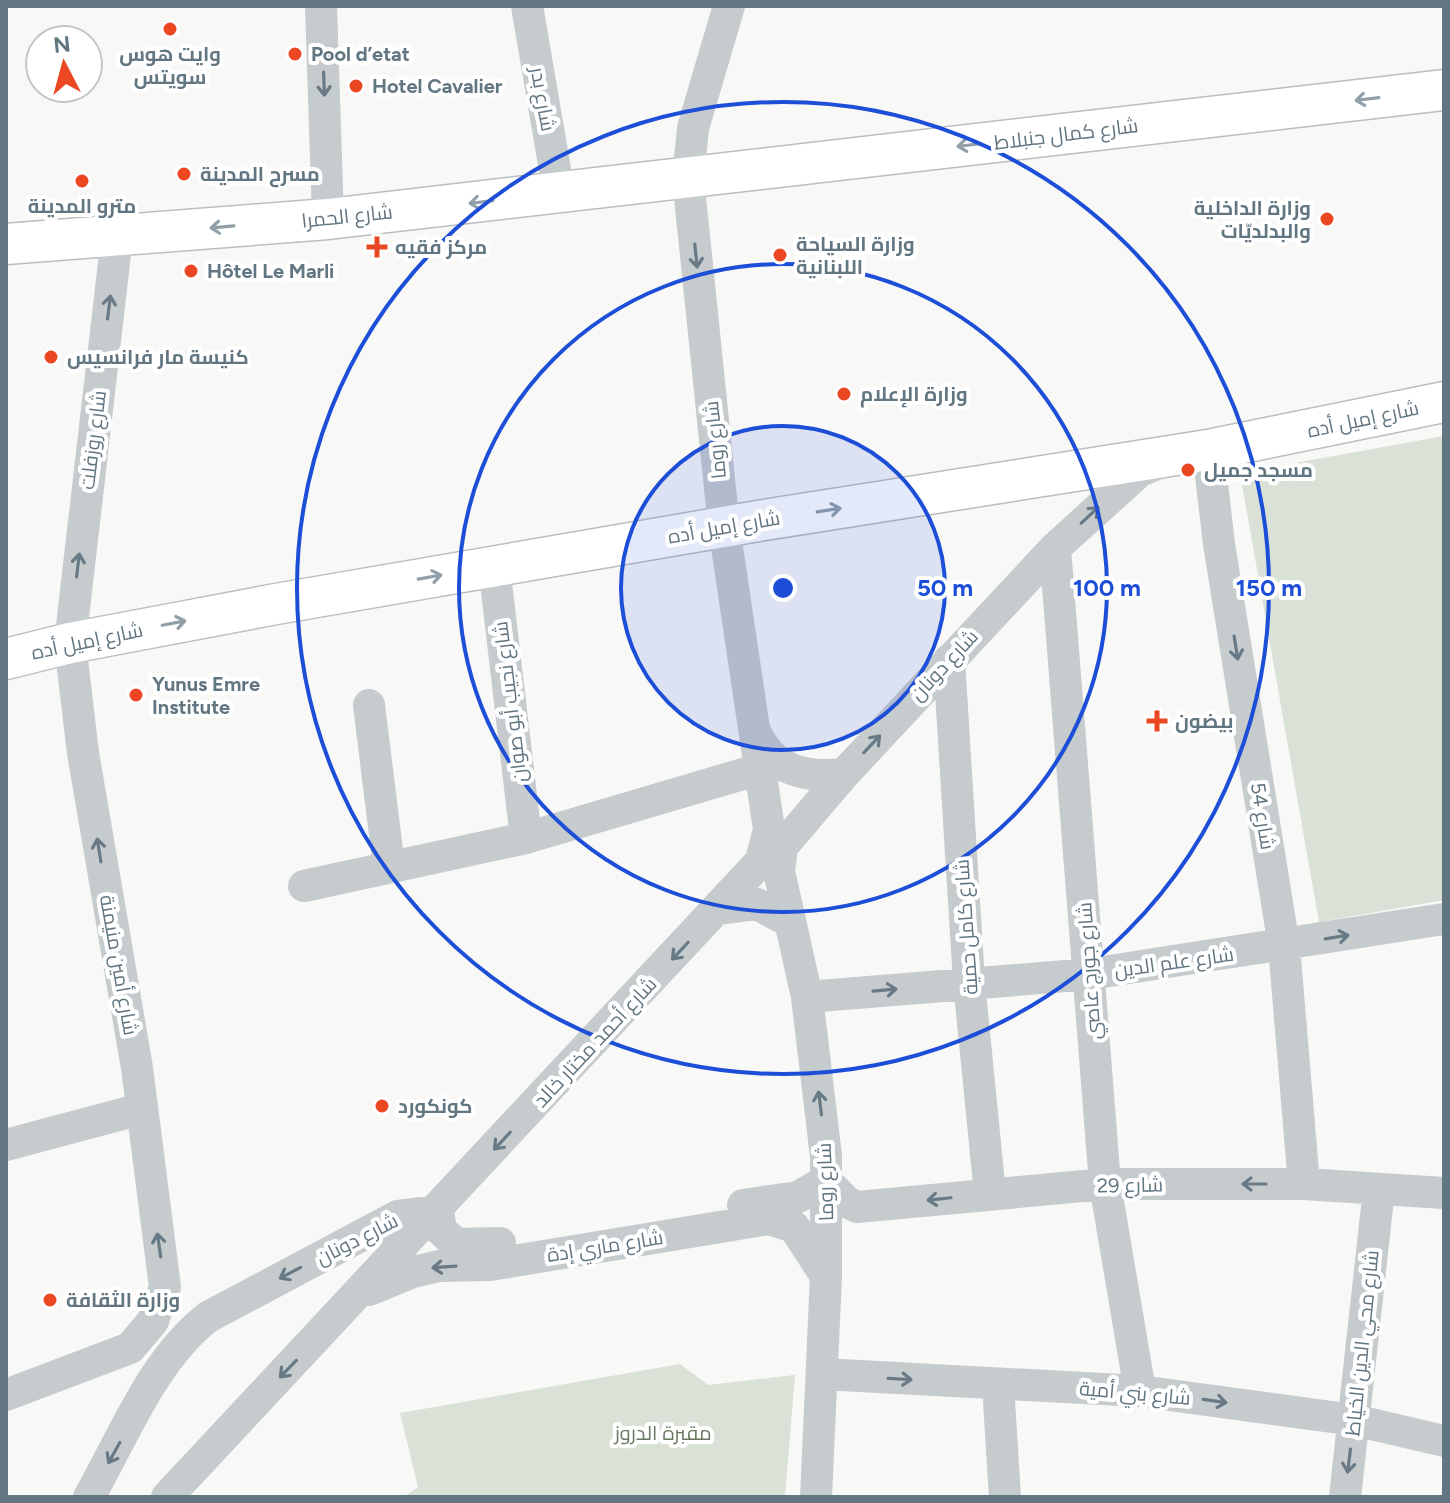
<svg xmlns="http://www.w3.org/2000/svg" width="1450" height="1503" font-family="Figtree,Cairo,sans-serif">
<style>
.green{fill:#dae1d6}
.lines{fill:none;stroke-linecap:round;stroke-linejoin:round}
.major-casing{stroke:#b9bec1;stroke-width:43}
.minor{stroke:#c6cbcd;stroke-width:32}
.major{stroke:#fff;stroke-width:40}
.oneway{stroke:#677a86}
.oneway2{stroke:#919fa8}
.ring{fill:none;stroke:#1d4ed8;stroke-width:4}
.poi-dot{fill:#eb4723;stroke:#fff;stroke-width:3}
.labels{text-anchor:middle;stroke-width:8;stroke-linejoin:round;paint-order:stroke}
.poi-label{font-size:20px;font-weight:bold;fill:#627682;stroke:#fff;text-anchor:start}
.street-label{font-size:20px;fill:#627682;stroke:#fff}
.park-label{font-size:20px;fill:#677a61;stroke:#fff}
.centre{fill:#1d4ed8;stroke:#fff;stroke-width:4}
.ring-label{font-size:24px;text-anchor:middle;font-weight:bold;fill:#1d4ed8;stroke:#fff;stroke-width:8;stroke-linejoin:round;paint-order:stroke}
</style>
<rect width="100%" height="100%" fill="#f8f8f6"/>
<!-- green -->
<path class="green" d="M1444,436V900L1319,922L1240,473Z
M680,1364L708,1385L795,1375L785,1497H404L418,1487L400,1413Z"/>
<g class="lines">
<defs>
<path id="major" d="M6,244L328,219L1444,90
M6,659L70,643L276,604L758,521L1208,450L1444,402"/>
</defs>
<!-- major casing -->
<use href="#major" class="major-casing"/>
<!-- minor -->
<path class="minor" d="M321,6L328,219
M527,6L559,193
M1208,450L1219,544L1284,946L1304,1184
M1055,548L1105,1184L1140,1391
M494,566L526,838
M949,660L969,982L990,1194
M369,705L389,867
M756,733C774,771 805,778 844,774
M304,886L526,838L760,769
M719,909L757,904L790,922
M807,997L1090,974L1444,919
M6,1145L141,1109
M826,1181L847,1202L857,1207L1105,1184H1304L1444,1193
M743,1205L798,1197L826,1181
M438,1211L441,1230L456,1244L500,1243
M369,1290L413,1272L439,1266L490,1265L769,1219L794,1227L826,1276
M822,1374L1140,1391L1354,1420L1444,1441
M998,1385L1005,1497
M6,1395L130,1348L153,1321L165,1287L137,1068L83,753L70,643L117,237
M89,1497C124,1436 152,1361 208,1317L398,1216L438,1211
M167,1497L761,861L769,829L724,527L688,178L693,128L729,6
M816,1497L826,1276V1156L807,997L779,871L782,847L844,774L1055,548L1140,471L1164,461
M1345,1497L1379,1189"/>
<!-- major -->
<use href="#major" class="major"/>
</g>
<!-- one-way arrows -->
<defs><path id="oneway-shaft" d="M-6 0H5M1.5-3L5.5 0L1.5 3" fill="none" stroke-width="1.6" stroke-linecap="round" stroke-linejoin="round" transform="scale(2)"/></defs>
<g class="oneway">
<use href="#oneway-shaft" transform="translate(324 84) rotate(88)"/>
<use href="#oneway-shaft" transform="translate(696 256) rotate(84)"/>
<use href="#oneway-shaft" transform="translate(109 307) rotate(-83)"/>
<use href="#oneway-shaft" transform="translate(1090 515) rotate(-43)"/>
<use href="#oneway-shaft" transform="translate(78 565) rotate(-83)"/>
<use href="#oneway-shaft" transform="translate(1236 648) rotate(81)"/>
<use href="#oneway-shaft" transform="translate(872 744) rotate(-47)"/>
<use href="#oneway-shaft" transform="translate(99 850) rotate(-99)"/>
<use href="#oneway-shaft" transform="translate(1337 937) rotate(-9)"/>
<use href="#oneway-shaft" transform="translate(680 951) rotate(133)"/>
<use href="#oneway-shaft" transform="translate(885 990) rotate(-5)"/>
<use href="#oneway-shaft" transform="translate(820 1103) rotate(-97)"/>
<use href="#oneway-shaft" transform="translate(502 1141) rotate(133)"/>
<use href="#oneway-shaft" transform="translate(1254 1184) rotate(-180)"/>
<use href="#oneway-shaft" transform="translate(939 1199) rotate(174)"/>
<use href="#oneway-shaft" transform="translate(159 1245) rotate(-98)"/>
<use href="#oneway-shaft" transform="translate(444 1267) rotate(176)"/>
<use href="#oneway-shaft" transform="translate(290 1273) rotate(152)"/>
<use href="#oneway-shaft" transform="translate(288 1369) rotate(134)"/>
<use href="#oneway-shaft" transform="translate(900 1379) rotate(3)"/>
<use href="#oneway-shaft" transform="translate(1215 1401) rotate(8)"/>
<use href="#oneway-shaft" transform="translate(114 1453) rotate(119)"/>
<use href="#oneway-shaft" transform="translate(1349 1461) rotate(97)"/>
</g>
<g class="oneway2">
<use href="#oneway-shaft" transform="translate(1367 99) rotate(173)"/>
<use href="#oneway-shaft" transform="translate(969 145) rotate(173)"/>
<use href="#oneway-shaft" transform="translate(481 202) rotate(173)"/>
<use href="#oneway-shaft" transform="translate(222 227) rotate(175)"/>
<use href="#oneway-shaft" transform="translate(829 510) rotate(-9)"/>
<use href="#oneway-shaft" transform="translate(430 577) rotate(-10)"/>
<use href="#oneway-shaft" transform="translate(174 623) rotate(-11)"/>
</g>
<!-- distance rings -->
<circle cx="783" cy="588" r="162" fill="#1d4ed8" fill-opacity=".12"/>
<g class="ring">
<circle cx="783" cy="588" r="162"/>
<circle cx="783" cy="588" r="324"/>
<circle cx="783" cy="588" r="486"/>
</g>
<!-- markers -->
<g class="poi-dot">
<circle cx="170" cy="29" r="8"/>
<circle cx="295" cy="54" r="8"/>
<circle cx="356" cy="86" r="8"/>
<circle cx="184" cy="174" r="8"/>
<circle cx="82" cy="181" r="8"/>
<circle cx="1327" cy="219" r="8"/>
<path d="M373 235h8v8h8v8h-8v8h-8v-8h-8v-8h8z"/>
<circle cx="780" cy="255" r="8"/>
<circle cx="191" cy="271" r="8"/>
<circle cx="51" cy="357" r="8"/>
<circle cx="844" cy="394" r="8"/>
<circle cx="1188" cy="470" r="8"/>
<circle cx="136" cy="695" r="8"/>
<path d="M1153 709h8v8h8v8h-8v8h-8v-8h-8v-8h8z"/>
<circle cx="382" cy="1106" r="8"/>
<circle cx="50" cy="1300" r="8"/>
</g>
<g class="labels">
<!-- poi labels -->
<g class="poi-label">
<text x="170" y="61" text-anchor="middle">وايت هوس<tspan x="170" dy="23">سويتس</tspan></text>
<text x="311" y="61">Pool d’etat</text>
<text x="372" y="93">Hotel Cavalier</text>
<text x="200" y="181">مسرح المدينة</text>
<text x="82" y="213" text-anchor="middle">مترو المدينة</text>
<text x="1311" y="215" text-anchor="end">وزارة الداخلية<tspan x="1311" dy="23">والبدلديّات</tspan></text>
<text x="796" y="251">وزارة السياحة<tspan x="796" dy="23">اللبنانية</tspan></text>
<text x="395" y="254">مركز فقيه</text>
<text x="207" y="278">Hôtel Le Marli</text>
<text x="67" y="364">كنيسة مار فرانسيس</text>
<text x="860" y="401">وزارة الإعلام</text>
<text x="1204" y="477">مسجد جميل</text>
<text x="152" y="691">Yunus Emre<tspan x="152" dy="23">Institute</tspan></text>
<text x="1175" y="728">بيضون</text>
<text x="398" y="1113">كونكورد</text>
<text x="66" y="1307">وزارة الثقافة</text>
</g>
<!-- street labels -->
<g class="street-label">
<text transform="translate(543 99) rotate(80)" y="7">شارع بدر</text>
<text transform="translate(1066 134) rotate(-7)" y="7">شارع كمال جنبلاط</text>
<text transform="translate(347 216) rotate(-6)" y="7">شارع الحمرا</text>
<text transform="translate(1363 419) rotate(-12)" y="7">شارع إميل أده</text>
<text transform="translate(93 440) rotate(-83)" y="7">شارع روزفلت</text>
<text transform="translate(715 440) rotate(-96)" y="7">شارع روما</text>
<text transform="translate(724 527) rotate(-10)" y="7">شارع إميل أده</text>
<text transform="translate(87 641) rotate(-12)" y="7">شارع إميل أده</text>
<text transform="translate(944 665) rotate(-47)" y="7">شارع دونان</text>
<text transform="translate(510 702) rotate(-97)" y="7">شارع نجيب أبو صوان</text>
<text transform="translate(1263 816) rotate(81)" y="7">شارع 54</text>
<text transform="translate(966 927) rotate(-94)" y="7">شارع كامل حمية</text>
<text transform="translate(1174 962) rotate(-8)" y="7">شارع علم الدين</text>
<text transform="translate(119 965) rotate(80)" y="7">شارع أمين منيمنة</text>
<text transform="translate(1089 971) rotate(-94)" y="7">شارع جورج عاصي</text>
<text transform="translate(595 1042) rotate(-47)" y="7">شارع أحمد مختار خالد</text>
<text transform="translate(825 1182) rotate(-92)" y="7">شارع روما</text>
<text transform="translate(1130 1185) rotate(-1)" y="7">شارع 29</text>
<text transform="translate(357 1239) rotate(-27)" y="7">شارع دونان</text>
<text transform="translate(605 1246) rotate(-9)" y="7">شارع ماري إدة</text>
<text transform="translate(1362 1343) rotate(-84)" y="7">شارع محي الدين الخياط</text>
<text transform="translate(1135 1393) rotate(5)" y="7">شارع بني أمية</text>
</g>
<!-- park labels -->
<g class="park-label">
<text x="663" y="1440">مقبرة الدروز</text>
</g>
</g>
<circle cx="783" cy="588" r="12" class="centre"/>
<g class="ring-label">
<text x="945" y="596">50 m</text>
<text x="1107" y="596">100 m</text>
<text x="1269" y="596">150 m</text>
</g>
<!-- border -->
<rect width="1450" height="1503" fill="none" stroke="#627682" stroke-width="16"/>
<!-- north arrow -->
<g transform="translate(64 64) rotate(354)"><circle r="38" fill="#ffffff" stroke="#c0c8cd" stroke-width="2"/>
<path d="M0-6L14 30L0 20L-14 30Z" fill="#eb4723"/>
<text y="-12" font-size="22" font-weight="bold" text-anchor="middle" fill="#627682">N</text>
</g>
</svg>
